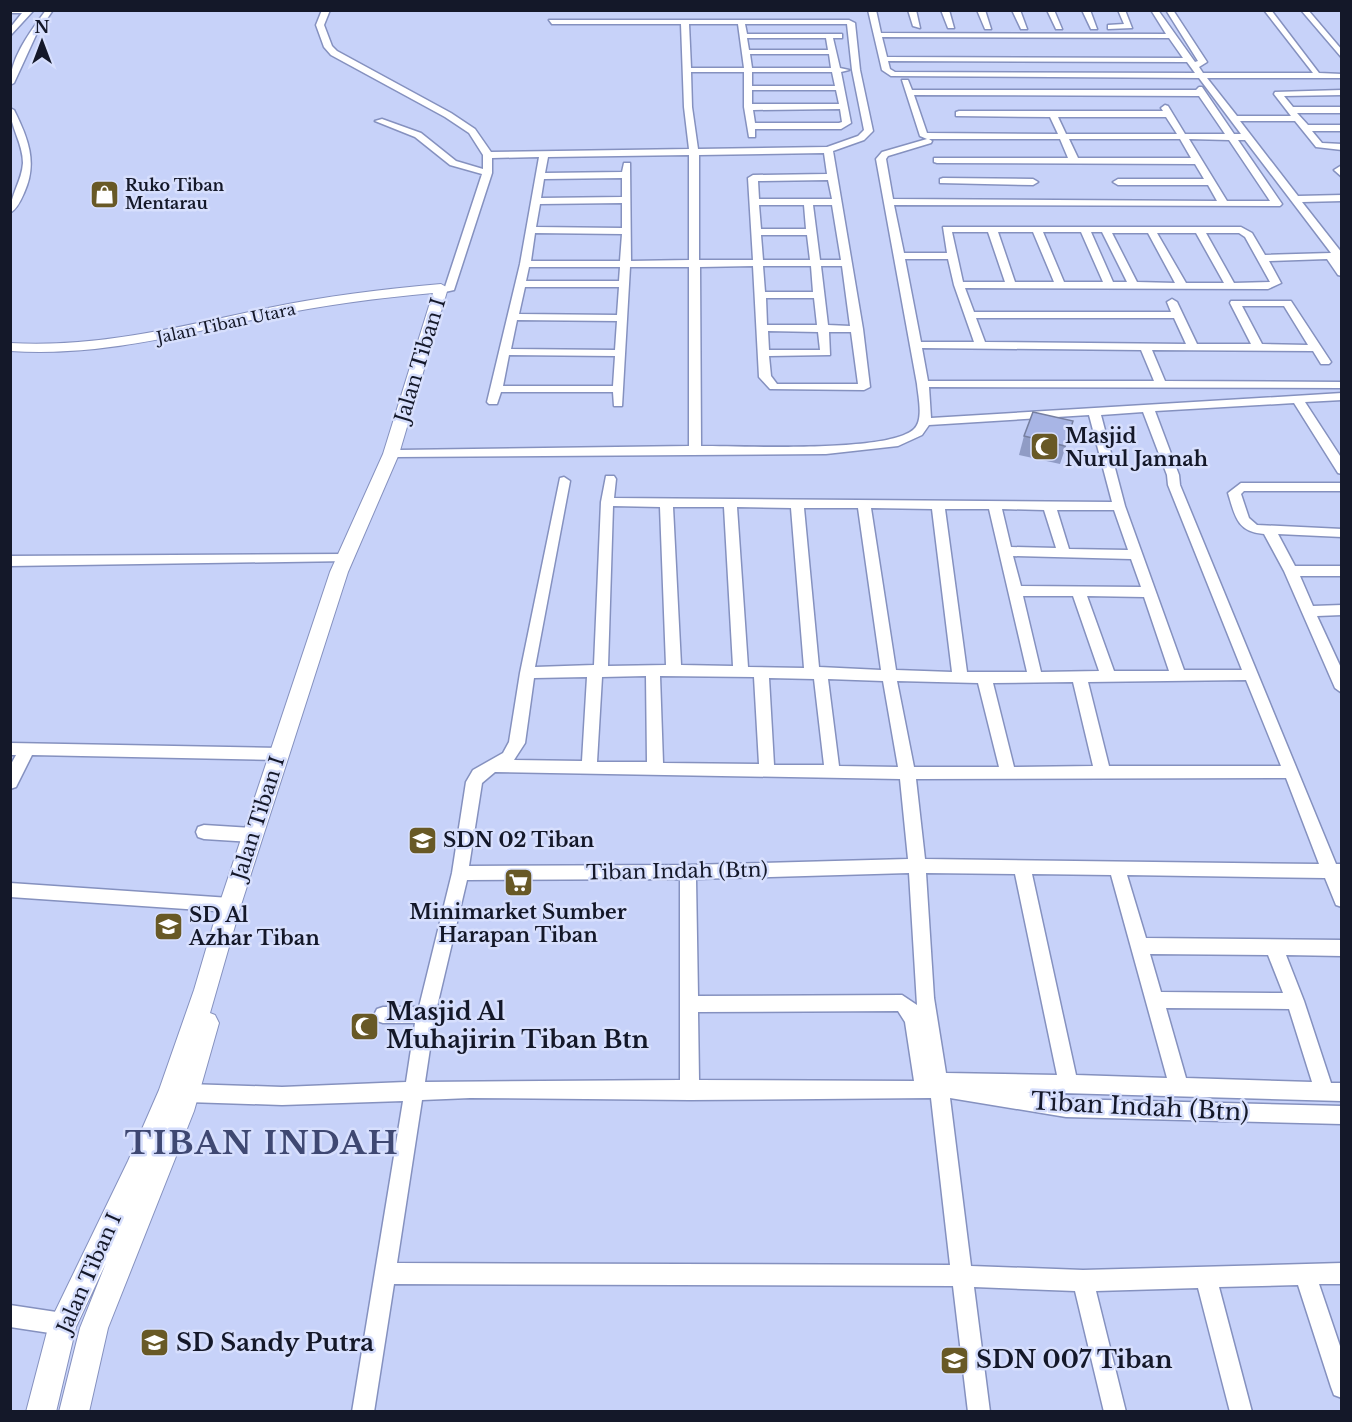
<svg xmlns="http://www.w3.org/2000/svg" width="1352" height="1422" font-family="'Libre Baskerville',serif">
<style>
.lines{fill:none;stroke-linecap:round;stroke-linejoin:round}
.minor-casing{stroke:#8591bf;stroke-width:3}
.tertiary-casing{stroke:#8591bf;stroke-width:2}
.minor{fill:#fff;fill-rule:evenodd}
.tertiary{fill:#fff;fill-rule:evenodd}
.wall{fill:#909cc5}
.building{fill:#a8b5e5;stroke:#767fa0;stroke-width:1.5}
.labels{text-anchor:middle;stroke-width:5;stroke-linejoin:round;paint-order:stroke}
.far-poi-label{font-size:16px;font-weight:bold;fill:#141829;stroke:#d7dffd;text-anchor:start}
.far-street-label{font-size:16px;fill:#141829;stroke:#d7dffd}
.street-label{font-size:20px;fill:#141829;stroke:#d7dffd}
.poi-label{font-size:20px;font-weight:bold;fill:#141829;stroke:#d7dffd;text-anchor:start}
.near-poi-label{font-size:24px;font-weight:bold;fill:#141829;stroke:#d7dffd;text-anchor:start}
.near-street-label{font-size:24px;fill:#141829;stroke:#d7dffd}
.near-district-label{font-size:32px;font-weight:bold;letter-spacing:1.5px;fill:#3f4872;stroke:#d7dffd}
</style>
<rect width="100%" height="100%" fill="#c7d2f9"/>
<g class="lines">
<defs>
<path id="minor" d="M10,10L33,11L10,36V28L22,13H10Z
M46,10H53L36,35L14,83L10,85C10,58 30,32 46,10Z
M322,10H330L324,25L332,46L337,51L451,113L475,129L491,152L689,149L684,107L681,24H552L549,20H849L855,23L860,70L873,131L864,140L833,151L863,329L870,387L864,390L770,389L759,377L753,266L700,267L701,446C741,446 889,453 914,429C924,420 918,396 917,384L876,159L882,152L927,139L920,136L902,80H908L912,90H1196L1199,87H1202L1234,134H1241L1199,78L891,76L882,70L868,10H876L881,33L1166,34L1151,10H1158L1195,62L1198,61L1166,10H1173L1207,62L1199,67L1203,73H1313L1264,10H1271L1319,73L1342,74V78H1207L1237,116H1291L1274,94L1275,92L1342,90V95L1284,96L1293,107H1342V113H1297L1308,125H1342V131H1312L1322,143L1342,144V150L1316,147L1295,121H1240L1298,196L1342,195V201L1302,202L1342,253V276L1338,275L1327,259L1269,261L1281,283L1268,289L965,288L974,312H1171L1167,302L1172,299L1177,302L1197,344H1251L1230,303L1231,301H1291L1331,362L1329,364H1321L1313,351L1152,350L1165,381L1342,382V388L929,387L931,418L1342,393V400L1305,402L1342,459V474L1338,473L1294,403L1155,411L1179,475L1180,485L1336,864H1342V907L1336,905L1325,878L1127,875L1146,938L1342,940V956L1286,955L1304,1001L1331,1083H1342V1101L1027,1092L1066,1099L1342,1106V1124L1066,1117L950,1098L971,1266L1083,1270L1342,1263V1284H1319L1342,1352V1398L1334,1395L1331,1387L1298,1285L1219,1287L1252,1412H1230L1198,1288L1096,1291L1126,1412H1104L1075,1291L974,1287L990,1412H968L953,1286L394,1284L374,1412H352L403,1101L282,1105L187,1102L180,1099L177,1093L180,1087L187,1084L282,1087L406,1082L415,1023H383L377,1021L374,1015L377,1009L383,1007H419L452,873L466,782L473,770L503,753L509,742L520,673L560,478L564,477L570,481L535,667L594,665L601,502L606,476H614L616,479L614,498L1112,502L1089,415L929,425L922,435L898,446L826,454L395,457L393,454L399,450L689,446V267H630L622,406H614L613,392H501L497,404H489L487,402L520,264L539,157L492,158V173L454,290L445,292L444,290L482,174L450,165L415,137L375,121L382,119L421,133L456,161L483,169V155L469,133L445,117L331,55L324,47L316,25ZM689,24H738L744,68H691ZM745,24H847L852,70L864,130L858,136L827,147L698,149L692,107L691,72H744V107L749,137H755V129H841L851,123L841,72L849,70L840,68L833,38H842V34H747ZM882,37L1169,38L1183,58L887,57ZM747,38H826L828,50H749ZM750,54H829L831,68H752ZM888,61L1187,62L1195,73L895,72L890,69ZM752,72H832L835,86H752ZM752,90H836L839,104H752ZM914,95L1199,96L1225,134H1185L1168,106L1165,105L1161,108L1163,111H959L956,112V116L1050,117L1058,134L927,133ZM840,109L842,122L839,123H755L753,110ZM1058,117H1166L1177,134H1066ZM929,139H1060L1068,158H934V162L937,163L1195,164L1204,179H1118L1113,182L1118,185H1208L1217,201L893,199L886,159L888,156L931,143L932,141ZM1069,139H1180L1191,158H1078ZM1189,139L1229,140L1270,201H1227ZM1238,140H1245L1331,253L1265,255L1252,233L1241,227H943L947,253H904L894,205L1280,206L1282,204ZM824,153L827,174L753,175L748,178L753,260H699V155ZM689,155V260L631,261L630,163H624L622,172L545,173L548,157ZM622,178V197L541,198L544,179ZM828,180L832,199H759L758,181ZM622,203V228L536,227L540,204ZM759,205H804L806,229H761ZM813,205H832L841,260H820ZM952,232H988L1005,282H963ZM998,232H1033L1054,282H1015ZM1043,232H1081L1103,282H1064ZM1091,232H1102L1127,282H1113ZM535,233L622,234L620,261H531ZM1112,233H1148L1175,283L1137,282ZM1157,233H1196L1224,283H1186ZM1206,233H1239L1245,237L1270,282L1234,283ZM761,235H807L810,260H763ZM905,259H948L954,285L974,342H921ZM763,266H811L813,292H765ZM821,266H842L850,326L828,325ZM529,267H620L619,281H526ZM525,287H619L617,315L519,314ZM766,298H814L817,325H767ZM1242,306H1284L1308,345L1262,344ZM976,318H1174L1186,344L985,342ZM517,320L617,321L615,350L511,349ZM768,331L818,332L820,350H769ZM829,332H851L858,384H777L771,376L769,356L830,355ZM922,348L1141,350L1154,381H928ZM509,355L615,356L613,386H503ZM1143,412L1167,475L1168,485L1242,670H1184L1125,506L1101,415ZM613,506L660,507L666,665L608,666ZM673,507H724L733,666L681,665ZM737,507L791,508L804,668L748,667ZM804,508H858L881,670L819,667ZM871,508L932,509L952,672L896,670ZM945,509H989L1027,672H967ZM1002,509L1044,510L1056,548L1011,547ZM1057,510H1114L1128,550L1069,549ZM1013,556L1131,559L1141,587L1021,586ZM1023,596H1073L1099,671L1041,672ZM1087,596L1144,597L1169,671H1114ZM646,676L647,762H597L602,677ZM660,676L754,677L759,764L663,763ZM587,677L582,761L514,760L525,743L534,678ZM769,678L814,679L824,765H774ZM828,679L883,681L898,767L839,766ZM1246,680L1281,766H1109L1088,682ZM897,681L978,683L999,767H914ZM1073,682L1093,766L1014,767L993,683ZM495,772L900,779L908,859L688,865L469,866L482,783ZM1286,778L1319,864L925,859L916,779ZM909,873L917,1005L902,995L698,996L696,879ZM926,873L1015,874L1057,1075L946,1073L934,998ZM1032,874L1111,875L1167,1078L1076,1075ZM680,879V1080L425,1082L435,1015L467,880ZM1150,954L1268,955L1283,993L1161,992ZM1166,1008L1289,1009L1312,1082L1186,1078ZM898,1011L905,1022L914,1081L699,1080L698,1012ZM470,1098L690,1100L931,1098L950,1265L397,1263L422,1100Z
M908,10H916L920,28L913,26Z
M941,10H949L954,28H948Z
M977,10H985L991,29H985Z
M1012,10H1020L1027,29H1021Z
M1047,10H1054L1062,29H1056Z
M1082,10H1090L1097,29H1091Z
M1118,10H1125L1132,28L1108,29V25L1124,24Z
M1301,10H1308L1342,50V58Z
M10,108L14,110C28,138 38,163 24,193C21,200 17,209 10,213C10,195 22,181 23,163C23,143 10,127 10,108Z
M1342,165V177L1334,170Z
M943,178L1033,179L1038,182L1033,185L940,183V179Z
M1241,483H1342V491H1244L1241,494L1249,518L1257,525L1342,529V537L1278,534L1295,566H1342V576H1300L1313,606L1342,605V615L1317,616L1342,670V693L1335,688L1284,571L1264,534C1237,532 1235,516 1228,493Z
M344,554L349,555L351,558L349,561L10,566V556Z
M10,743L279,748L284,750L287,754L284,758L279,760L32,755L16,787L10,789V766L16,755H10Z
M204,825L252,828L258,830L260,835L258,840L252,842L204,839L198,837L196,832L198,827Z
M10,883L230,898L236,900L239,905L236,910L230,912L10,897Z
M10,1305L63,1313L71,1316L74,1324L71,1332L63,1335L10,1327Z"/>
<path id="tertiary" d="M441,284L448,288L399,454L348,572L241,905L210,1013L215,1015L219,1023L194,1111L108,1328L89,1412H59L80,1328L106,1263L76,1327L56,1412H26L49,1324L128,1161L159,1090L194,990L219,905L330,572L383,454L433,293C378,298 324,305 271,316C183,334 101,357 10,351V343C100,348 182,326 268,308C325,296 383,289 441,284Z"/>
</defs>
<!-- minor casing -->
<use href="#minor" class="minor-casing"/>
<!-- tertiary casing -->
<use href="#tertiary" class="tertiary-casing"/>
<!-- minor -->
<use href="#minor" class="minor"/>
<!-- tertiary -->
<use href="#tertiary" class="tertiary"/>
</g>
<!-- wall -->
<path class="wall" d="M1024,436L1068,440L1060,464L1019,455Z"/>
<!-- building -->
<path class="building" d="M1033,412L1073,421L1065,446L1024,436Z"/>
<!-- icons -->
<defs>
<symbol id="shop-square" viewBox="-11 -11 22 22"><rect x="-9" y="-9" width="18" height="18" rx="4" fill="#685926" stroke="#d7dffd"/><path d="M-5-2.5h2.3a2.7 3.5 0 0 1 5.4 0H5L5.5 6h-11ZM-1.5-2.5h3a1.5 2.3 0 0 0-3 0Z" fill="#fff"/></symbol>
<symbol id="mosque-square" viewBox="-11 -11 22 22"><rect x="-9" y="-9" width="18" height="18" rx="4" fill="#685926" stroke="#d7dffd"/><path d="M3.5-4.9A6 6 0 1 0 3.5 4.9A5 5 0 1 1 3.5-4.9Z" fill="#fff"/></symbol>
<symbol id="school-square" viewBox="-11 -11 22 22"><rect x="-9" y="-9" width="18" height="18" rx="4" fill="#685926" stroke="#d7dffd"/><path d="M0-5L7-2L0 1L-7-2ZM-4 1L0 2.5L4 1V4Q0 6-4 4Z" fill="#fff"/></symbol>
<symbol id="supermarket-square" viewBox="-11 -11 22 22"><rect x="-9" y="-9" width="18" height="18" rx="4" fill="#685926" stroke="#d7dffd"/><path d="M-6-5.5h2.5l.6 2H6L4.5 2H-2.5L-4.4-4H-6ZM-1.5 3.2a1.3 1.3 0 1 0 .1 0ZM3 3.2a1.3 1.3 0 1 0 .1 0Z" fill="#fff"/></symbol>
</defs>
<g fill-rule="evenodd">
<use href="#shop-square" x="88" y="178" width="33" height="33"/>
<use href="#mosque-square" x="1028" y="430" width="33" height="33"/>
<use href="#school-square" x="406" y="824" width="33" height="33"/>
<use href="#supermarket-square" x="502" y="866" width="33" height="33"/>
<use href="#school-square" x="152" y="910" width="33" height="33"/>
<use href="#mosque-square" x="348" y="1010" width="33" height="33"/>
<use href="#school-square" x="138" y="1326" width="33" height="33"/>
<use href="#school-square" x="938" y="1344" width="33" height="33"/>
</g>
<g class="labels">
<!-- far-poi labels -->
<g class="far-poi-label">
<text x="125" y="191">Ruko Tiban<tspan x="125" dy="18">Mentarau</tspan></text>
</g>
<!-- far-street labels -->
<g class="far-street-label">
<text transform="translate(226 323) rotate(-12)" y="6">Jalan Tiban Utara</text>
</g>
<!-- street labels -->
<g class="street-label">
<text transform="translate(420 360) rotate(-73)" y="7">Jalan Tiban I</text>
<text transform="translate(258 818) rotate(-72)" y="7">Jalan Tiban I</text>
<text transform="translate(677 871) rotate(-1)" y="7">Tiban Indah (Btn)</text>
<text transform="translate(89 1273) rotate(-66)" y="7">Jalan Tiban I</text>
</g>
<!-- poi labels -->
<g class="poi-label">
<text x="1065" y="443">Masjid<tspan x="1065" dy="23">Nurul Jannah</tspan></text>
<text x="443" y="847">SDN 02 Tiban</text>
<text x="518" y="919" text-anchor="middle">Minimarket Sumber<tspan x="518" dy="23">Harapan Tiban</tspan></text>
<text x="189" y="922">SD Al<tspan x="189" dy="23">Azhar Tiban</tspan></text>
</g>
<!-- near-poi labels -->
<g class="near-poi-label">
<text x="386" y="1020">Masjid Al<tspan x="386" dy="28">Muhajirin Tiban Btn</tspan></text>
<text x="176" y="1351">SD Sandy Putra</text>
<text x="976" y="1368">SDN 007 Tiban</text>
</g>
<!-- near-street labels -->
<g class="near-street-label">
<text transform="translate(1140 1107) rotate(3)" y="8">Tiban Indah (Btn)</text>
</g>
<!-- near-district labels -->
<g class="near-district-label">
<text x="262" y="1154">TIBAN INDAH</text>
</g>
</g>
<!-- border -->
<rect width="1352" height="1422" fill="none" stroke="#141829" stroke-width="24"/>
<!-- north arrow -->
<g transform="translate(42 42)" stroke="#d7dffd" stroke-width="4.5" paint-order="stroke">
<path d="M0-4.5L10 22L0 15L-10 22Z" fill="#141829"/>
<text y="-9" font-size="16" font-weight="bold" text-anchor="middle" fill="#141829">N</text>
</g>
</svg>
